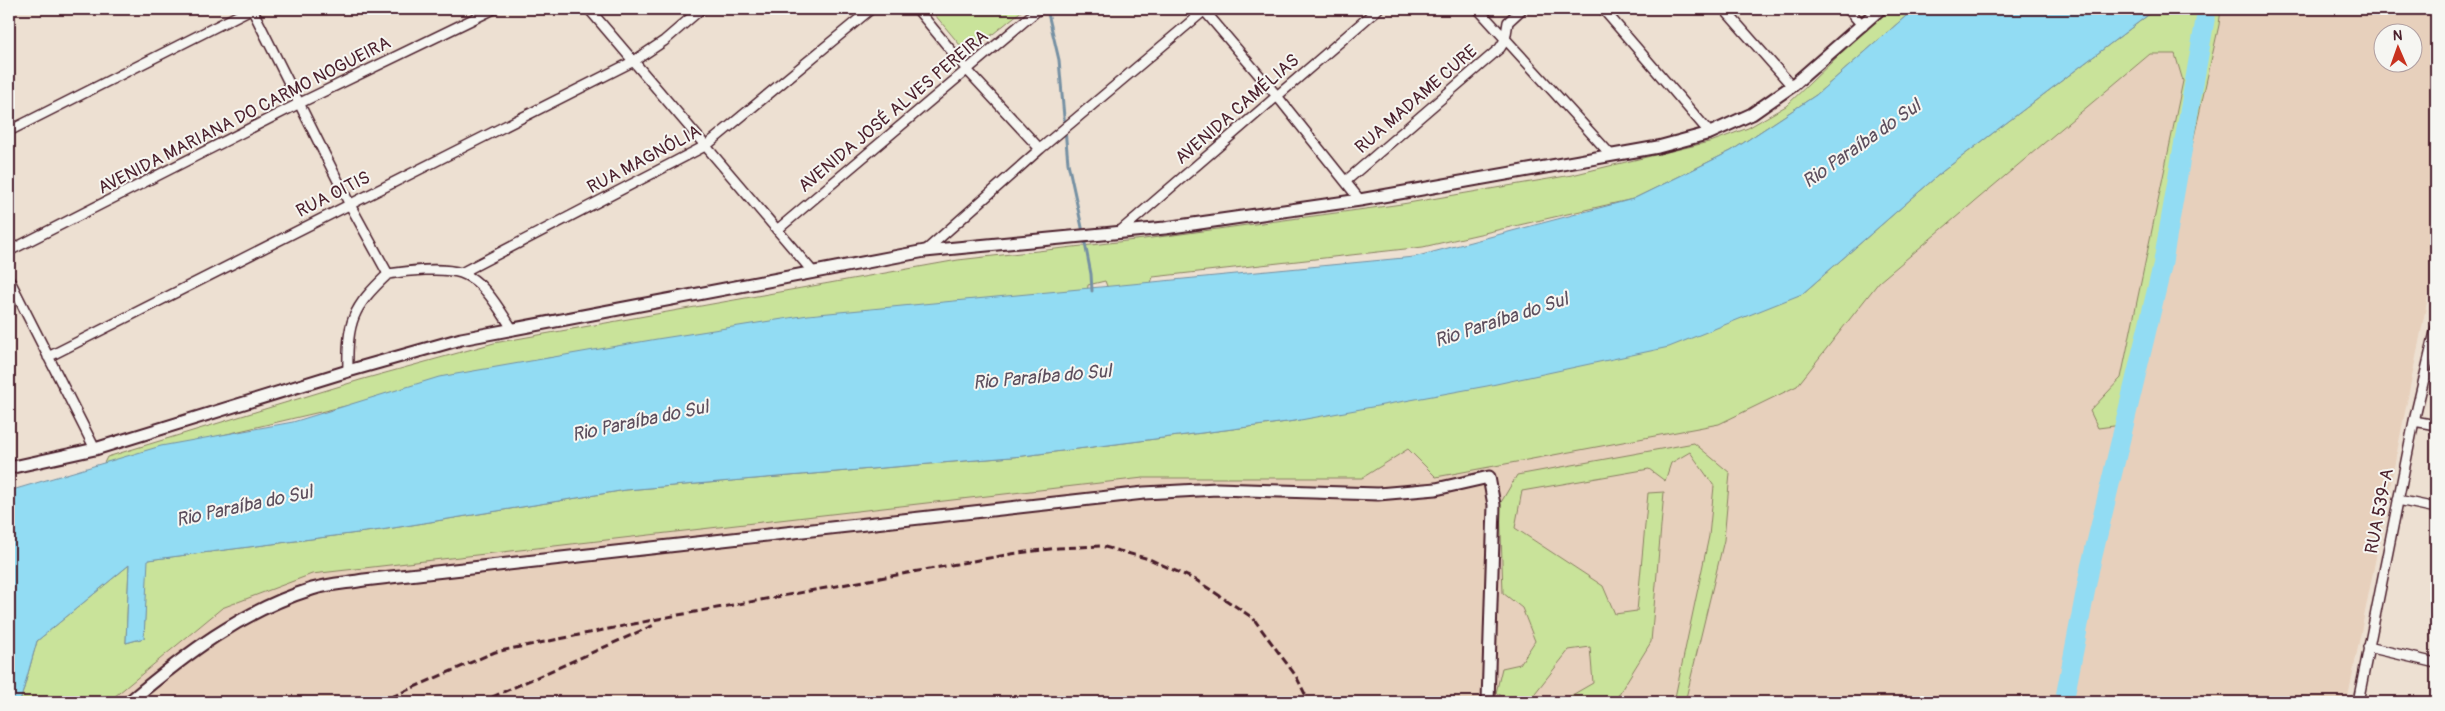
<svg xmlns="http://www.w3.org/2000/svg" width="2445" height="711" font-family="Pangolin,sans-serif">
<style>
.built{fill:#e7d0bc;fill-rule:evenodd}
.green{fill:#c9e39a;stroke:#8a8162}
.water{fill:#92dcf3;stroke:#7590a3}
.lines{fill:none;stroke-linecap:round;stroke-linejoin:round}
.stream{stroke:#7590a3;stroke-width:3}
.river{stroke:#92dcf3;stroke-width:19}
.street-casing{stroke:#4a1f2b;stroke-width:12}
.secondary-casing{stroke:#4a1f2b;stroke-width:15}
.street{stroke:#f6f6f2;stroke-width:9}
.secondary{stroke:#f6f6f2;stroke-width:11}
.rail{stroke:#4a1f2b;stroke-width:3;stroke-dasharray:8 4;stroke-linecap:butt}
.labels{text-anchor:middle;stroke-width:4;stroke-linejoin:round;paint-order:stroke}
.street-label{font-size:18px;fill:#4a1f2b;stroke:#f6f6f2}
.water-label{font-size:19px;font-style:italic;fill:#5c4e5d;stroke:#f6f6f2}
</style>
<rect width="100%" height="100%" fill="#ede0d2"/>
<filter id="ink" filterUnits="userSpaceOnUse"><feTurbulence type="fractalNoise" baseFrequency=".02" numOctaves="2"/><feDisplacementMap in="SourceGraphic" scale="10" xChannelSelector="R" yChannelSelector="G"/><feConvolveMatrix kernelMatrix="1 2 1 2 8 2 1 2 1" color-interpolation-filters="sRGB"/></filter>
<g filter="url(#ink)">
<!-- built -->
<path class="built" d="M2156,9H2436V257L2347,702H20L37,641L1943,171ZM2382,32H2412V62H2382Z"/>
<!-- green -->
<path class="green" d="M930,9H1024L973,50L960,45Z
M1887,9H1914L1816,95L1731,151L1633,199L1423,247L1153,277L1143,305L1116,310L1105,281L1088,285L1086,307L549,358L104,463L107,457L360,380L494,343L958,260L1144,239L1402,204L1572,175L1713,141L1748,128L1786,106Z
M2156,9H2221L2219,25L2130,424L2098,428L2090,411L2121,378L2183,81L2175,54H2150L1879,282L1797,386L1719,424L1436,477L1408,449L1362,478H1143L312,574L222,608L108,702H20L37,641L129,565L126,643L144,638L147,560L381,530L626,490L1023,456L1295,421L1802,294L1943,171Z
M1694,443L1730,473L1724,540L1685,702H1674L1709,536L1714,486L1690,452L1671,463L1665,481L1649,469L1522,491L1515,528L1603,586L1615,614L1637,611L1648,493L1664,492L1651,642L1614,702H1560L1593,683L1590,647L1569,650L1528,702H1515L1496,693L1502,668L1520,664L1535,641L1522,608L1503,593L1500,504L1517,475Z"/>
<!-- water -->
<path class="water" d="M1914,9H2156L1943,171L1802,294L1669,347L1487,386L1295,421L1023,456L626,490L381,530L148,560L144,638L126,643L129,565L37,641L20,702H9V491L161,446L293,422L439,377L657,339L808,315L1414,257L1633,199L1731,151L1816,95Z"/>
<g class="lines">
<!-- stream -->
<path class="stream" d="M1047,9L1059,60L1068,163L1083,232
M1084,238L1091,274L1092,291"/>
<!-- river -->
<path class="river" d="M2064,702L2090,568L2162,267L2207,9"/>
<defs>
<path id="street" d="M252,9L349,203L388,274
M589,9L813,272
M917,9L968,71L1040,149
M1203,9L1277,96L1360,200
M1478,9L1611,155
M1603,9L1710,133
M1724,9L1792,86
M1848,9L1863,26
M9,131L251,9
M1347,180L1500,48L1505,40L1508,22L1522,9
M777,230L1039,9
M1118,233L1378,9
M9,251L300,103L494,9
M925,251L1040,149L1206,9
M461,273L707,145L871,9
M388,274C407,271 443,267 461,273C485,281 500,311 513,330
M9,279L95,449
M48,357L634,61L664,41L701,9
M348,371C347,321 352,308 388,274
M2425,375L2436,377
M2414,421L2436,425
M2398,500L2436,508
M2368,647L2436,663
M2358,702L2414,421L2436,328"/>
<path id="secondary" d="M9,468L95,449L348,371L461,339L925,251L1165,228L1360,200L1658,147L1710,133L1752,114L1792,86L1880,9
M129,702C185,655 241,611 312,589C328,584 347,583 364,580L1144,493L1217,489L1378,494L1436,489L1489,477L1494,505L1488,702"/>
</defs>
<!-- street casing -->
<use href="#street" class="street-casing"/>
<!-- secondary casing -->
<use href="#secondary" class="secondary-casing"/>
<!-- street -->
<use href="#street" class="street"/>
<!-- secondary -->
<use href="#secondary" class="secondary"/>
<!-- rail -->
<path class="rail" d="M380,702L495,652L673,616L1011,554L1058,548L1101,546L1149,559L1196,580L1253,618L1296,676L1309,702
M481,702L654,625"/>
</g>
</g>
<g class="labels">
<!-- street labels -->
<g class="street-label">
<text transform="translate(1416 99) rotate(-41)" y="6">RUA MADAME CURE</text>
<text transform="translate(1237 109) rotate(-41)" y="6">AVENIDA CAMÉLIAS</text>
<text transform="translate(893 111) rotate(-40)" y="6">AVENIDA JOSÉ ALVES PEREIRA</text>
<text transform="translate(244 115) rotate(-27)" y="6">AVENIDA MARIANA DO CARMO NOGUEIRA</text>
<text transform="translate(644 159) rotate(-28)" y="6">RUA MAGNÓLIA</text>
<text transform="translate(333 194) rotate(-27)" y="6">RUA OITIS</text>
<text transform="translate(2379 511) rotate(-79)" y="6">RUA 539-A</text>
</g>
<!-- water labels -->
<g class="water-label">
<text transform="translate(1861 143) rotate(-35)" y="7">Rio Paraíba do Sul</text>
<text transform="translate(1501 319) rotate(-18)" y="7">Rio Paraíba do Sul</text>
<text transform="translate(1042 376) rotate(-5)" y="7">Rio Paraíba do Sul</text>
<text transform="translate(640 420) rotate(-12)" y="7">Rio Paraíba do Sul</text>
<text transform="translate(244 505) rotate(-12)" y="7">Rio Paraíba do Sul</text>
</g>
</g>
<!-- margin -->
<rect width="2445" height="711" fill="none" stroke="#f6f6f2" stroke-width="30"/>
<rect x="15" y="15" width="2415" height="681" fill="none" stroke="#4a1f2b" stroke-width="2" filter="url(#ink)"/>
<!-- north arrow -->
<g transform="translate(2398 48) rotate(358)"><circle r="24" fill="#f6f6f2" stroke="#b1a0a2"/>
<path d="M0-4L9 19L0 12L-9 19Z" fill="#c8321e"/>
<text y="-8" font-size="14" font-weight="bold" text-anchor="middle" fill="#4a1f2b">N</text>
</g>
</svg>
